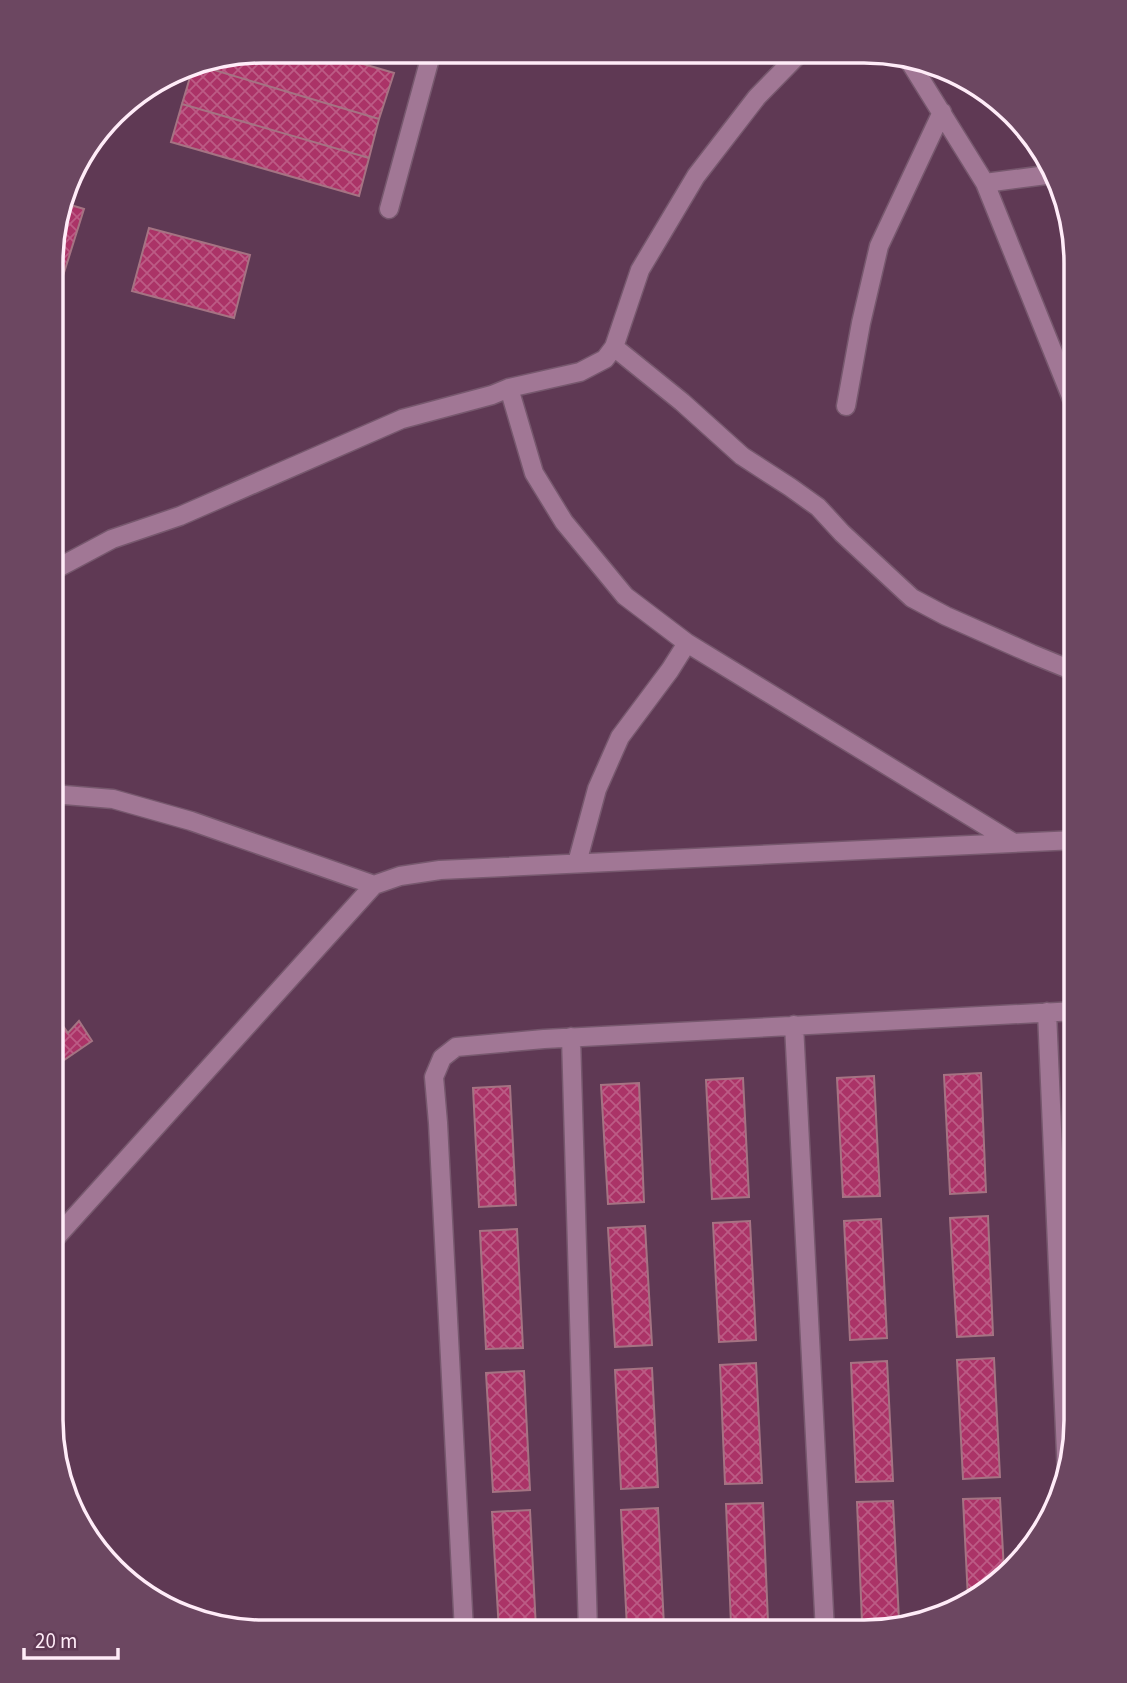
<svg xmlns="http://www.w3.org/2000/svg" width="1127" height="1683" font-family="'Source Sans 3',sans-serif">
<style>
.building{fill:url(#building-cross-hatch);stroke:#a57383;stroke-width:2}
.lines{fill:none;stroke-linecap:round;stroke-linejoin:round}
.minor-casing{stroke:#77586e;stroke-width:21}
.minor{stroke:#a17795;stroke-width:18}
.rim{fill:none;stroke:#ffecf8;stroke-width:3.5}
</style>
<defs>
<pattern id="building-cross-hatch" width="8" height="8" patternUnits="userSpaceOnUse" patternTransform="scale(1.75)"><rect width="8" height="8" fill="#ab3367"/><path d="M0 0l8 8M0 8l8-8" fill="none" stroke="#bc5b85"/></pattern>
</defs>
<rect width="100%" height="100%" fill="#5f3954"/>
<!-- building -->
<path class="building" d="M263,51H319L394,73L379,119L194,64L195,62Z
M194,64L379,119L369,158L182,104Z
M182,104L369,158L359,196L171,142Z
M64,203L84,209L62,279L53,276V235Z
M149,228L250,255L234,318L132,291Z
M51,1009L68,1033L79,1021L92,1041L64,1060L51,1041Z
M1070,1070H1076V1189Z
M981,1073L986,1192L950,1194L944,1075Z
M874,1076L880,1196L843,1197L837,1078Z
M743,1078L749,1197L712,1199L706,1080Z
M639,1083L644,1202L608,1204L601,1085Z
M510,1086L516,1205L479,1207L473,1088Z
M988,1216L993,1335L957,1337L950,1218Z
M881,1219L887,1338L850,1340L844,1221Z
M750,1221L756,1340L719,1342L713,1223Z
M645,1226L652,1345L615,1347L608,1228Z
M517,1229L523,1348L486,1349L480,1231Z
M994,1358L1000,1477L963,1479L957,1360Z
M887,1361L893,1481L856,1482L851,1363Z
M756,1363L762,1483L725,1484L720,1365Z
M652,1368L658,1487L621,1489L615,1370Z
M524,1371L530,1490L493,1492L486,1373Z
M1000,1498L1004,1571L968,1599L963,1499Z
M893,1501L899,1620L862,1622L857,1502Z
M763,1503L768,1622L731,1624L726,1504Z
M658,1508L664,1626L627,1628L621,1510Z
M530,1510L536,1629L499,1631L492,1512Z"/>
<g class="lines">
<defs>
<path id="minor" d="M908,59L985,183L1076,409
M985,183L1054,174
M389,209L432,51
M614,347L682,402L742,456L790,487L818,507L842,533L912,598L946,616L1032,654L1076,672
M509,388L534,473L564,522L625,596L687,643
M846,406L861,323L879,246L942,112
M52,571L112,539L180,516L402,419L492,395L509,388L580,372L605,359L614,347L640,270L696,176L757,97L801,52
M52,794L113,799L191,821L374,885
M577,863L597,789L620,737L670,670L687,643L1014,843
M1047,1012L1067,1477
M794,1025L825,1632
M571,1037L588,1631
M51,1243L374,885L400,876L440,870L1076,840
M464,1631L438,1123L434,1077L442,1058L456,1047L544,1039L1076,1011"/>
</defs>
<!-- minor casing -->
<use href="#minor" class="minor-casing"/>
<!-- minor -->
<use href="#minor" class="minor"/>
</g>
<!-- crop -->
<path d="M0 0H1127V1683H0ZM263 63H864A200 200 0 0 1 1064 263V1420A200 200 0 0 1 864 1620H263A200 200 0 0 1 63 1420V263A200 200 0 0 1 263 63Z" fill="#6c4761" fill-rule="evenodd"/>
<path class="rim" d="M263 63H864A200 200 0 0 1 1064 263V1420A200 200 0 0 1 864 1620H263A200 200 0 0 1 63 1420V263A200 200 0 0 1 263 63Z"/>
<!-- scale -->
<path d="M24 1648v10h94v-10" fill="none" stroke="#ffecf8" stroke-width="3.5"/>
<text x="35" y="1648" font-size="21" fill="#ffecf8" stroke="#5f3954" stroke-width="5" paint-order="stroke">20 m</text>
</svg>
